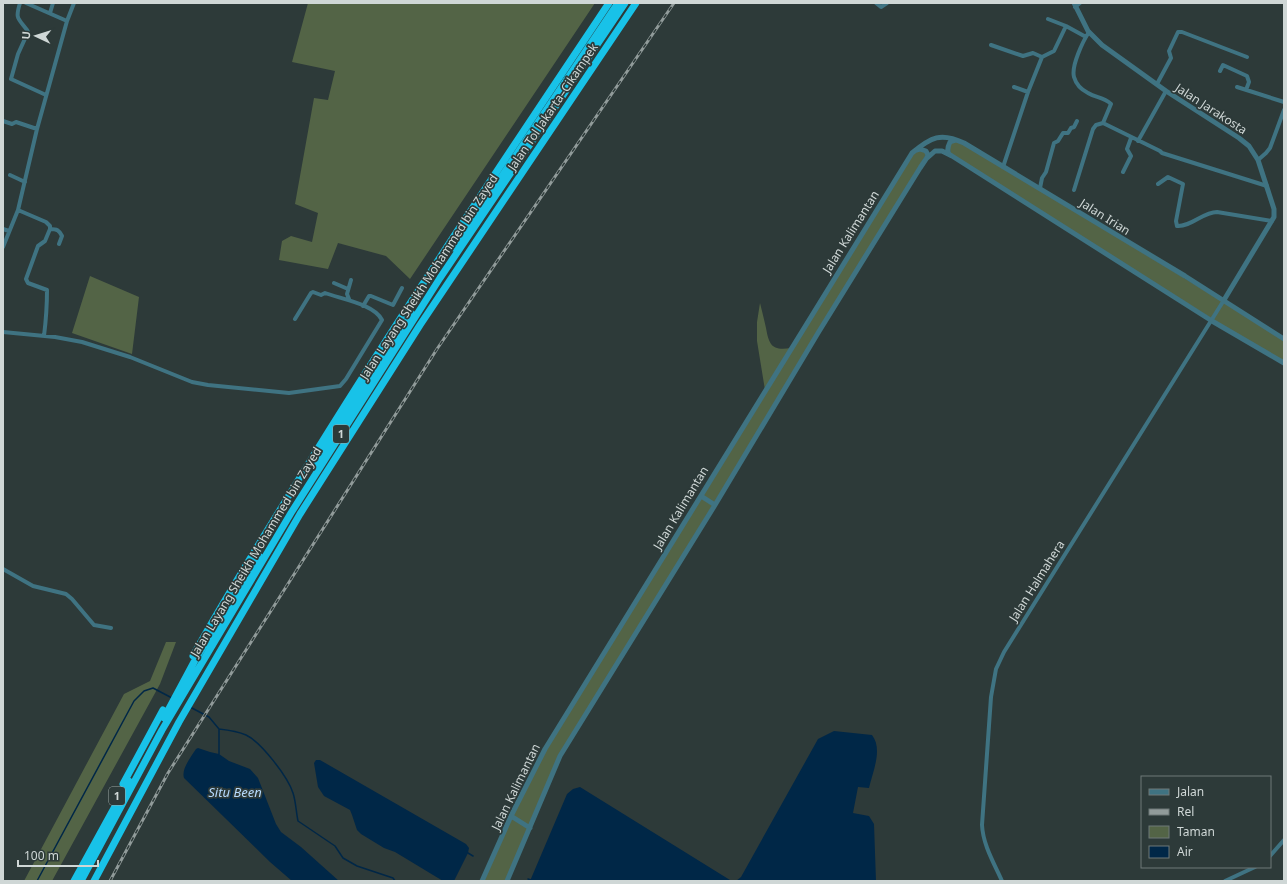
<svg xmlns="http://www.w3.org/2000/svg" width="1287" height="884" font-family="'Noto Sans',sans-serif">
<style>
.green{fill:#536446}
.water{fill:#002747}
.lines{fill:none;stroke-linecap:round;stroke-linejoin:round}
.stream{stroke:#002747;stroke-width:1.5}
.minor{stroke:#3f7382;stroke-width:4}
.tertiary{stroke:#3f7382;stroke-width:5}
.motorway{stroke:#18c2e8;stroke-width:7}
.rail-casing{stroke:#919b9a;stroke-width:3}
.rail{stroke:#2d3a39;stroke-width:1.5;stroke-dasharray:4.5;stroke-linecap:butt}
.labels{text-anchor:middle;stroke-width:3.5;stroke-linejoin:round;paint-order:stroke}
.shield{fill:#2d3a39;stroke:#9ea8a7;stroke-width:1}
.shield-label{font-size:11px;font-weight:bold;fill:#cfd7d6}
.street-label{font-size:12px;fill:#cfd7d6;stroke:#2d3a39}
.water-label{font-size:13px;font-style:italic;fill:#b5d9fc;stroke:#2d3a39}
</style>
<rect width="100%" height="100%" fill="#2d3a39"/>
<!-- green -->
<path class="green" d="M308,3H595L410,279L386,256L338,243L328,269L279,260L282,241L291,236L312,242L318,213L295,204L314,98L328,100L335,71L292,62Z
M957,139L1284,339V364L951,155L949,144Z
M917,150L927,153L560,756L507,881H482L545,749L765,390L757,341V322L760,303C762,311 764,319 766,328C769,345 772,351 791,348L912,153Z
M90,276L139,297L132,354L72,333Z
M166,642H176L160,684L52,881H24L124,694L150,681Z"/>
<!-- water -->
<path class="water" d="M834,731L872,735C883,749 873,771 869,788L858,787L853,813L869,816L874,824L876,881H530L567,794L573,789L580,787L730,880L736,881L741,877L818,739Z
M198,748L210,752L219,754L229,761L250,769L258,778L276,824L281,832L301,847L339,881H292L270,862L184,778C181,769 191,757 196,749Z
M316,760H320L466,844L469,848L468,853L454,881H443L395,852L384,848L361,834L357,830L352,815L350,810L324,796L318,787L314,763Z"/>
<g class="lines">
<!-- stream -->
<path class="stream" d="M190,707L209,717L219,729C228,730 237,731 246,735C261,742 288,777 293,793C296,802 296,812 298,821L335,846L343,858L357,866L393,878L395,881
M219,729V754
M468,853L473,856
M528,879L531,880
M37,881L134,701L144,691L153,688L172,698"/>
<!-- minor -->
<path class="minor" d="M20,3C15,19 18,18 27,30L28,32L18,54L11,79L46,95
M26,3L67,21
M876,3L881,7L887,3
M1075,7L1080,3
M50,13L53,3
M1048,19L1066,26L1086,37
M1089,32C1083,41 1071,66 1074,77C1076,84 1082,90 1088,93C1096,98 1104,97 1111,104L1103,123L1160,151L1162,153L1267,186
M991,45L1023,56L1033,53L1042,57
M1220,71L1223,65L1247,76L1249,82L1246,90
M1157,84L1171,58L1169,51L1178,32H1182L1247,57
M1014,87L1028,92
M1237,87L1284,102
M3,121L12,124L16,122L37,129
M1138,141L1166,91
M1258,160L1266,153L1270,148L1284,110
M1003,167L1028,92L1042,57L1054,51L1066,26
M1123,172L1131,156L1127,149L1131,138
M10,175L25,182
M1158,184L1168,177L1183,184L1176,221L1177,226C1191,227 1203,212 1217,212L1272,221
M1040,188L1042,178L1046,172L1054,143L1058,141L1063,133H1068L1071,128L1074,127L1077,121
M1074,190L1093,129L1096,125L1103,123
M18,210L46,222L50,226V229L45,241L38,246L26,279L28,283L47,290C47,305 46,320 44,336
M3,229L9,231
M50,229C57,229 59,230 62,236L59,244
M3,247L18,210L37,129L67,21L74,3
M334,283L348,289
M349,299L347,294L351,280
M363,306L369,296H371L393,305L402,288
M3,332L55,337L82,342L130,357L192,382L208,385L289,393L340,386L346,379L382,320C374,304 341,299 325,293L321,295L313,292L311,293L295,319
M3,569L33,586L66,594L72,599L94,625L111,628
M1270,856L1284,840
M1002,881C994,863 983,845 982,825L991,697L996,669L1004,652L1224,300
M1225,881L1255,867"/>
<!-- tertiary -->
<path class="tertiary" d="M1074,3L1088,31L1102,45L1166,91L1239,138L1249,146L1258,160L1274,209V217L1224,300
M917,150L920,149L926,151L928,155L926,159
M950,155C946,151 948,146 950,142L956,140
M701,496L715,505
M511,816L530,828
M482,881L511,816L545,749L912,153C931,137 941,132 964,143L1185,276L1284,339
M507,881L560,756L715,505L818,333L920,168L926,159L935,151H942L952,156L1212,321L1284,363"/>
<!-- motorway -->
<path class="motorway" d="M454,248L618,3
M316,464L354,402L412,314
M193,656C226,596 263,538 299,479C398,318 504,160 609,3
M164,718L194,662L259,556
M123,784L163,710
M74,881L129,781
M81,881L162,730L291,513L440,278L625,3
M94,881L179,722L300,514L420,325L636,3"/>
<defs>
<path id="rail" d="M110,881L168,773L437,349L674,3"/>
</defs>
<!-- rail casing -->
<use href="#rail" class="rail-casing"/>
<!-- rail -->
<use href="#rail" class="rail"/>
</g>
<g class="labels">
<!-- shield labels -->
<g class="shield">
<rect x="333" y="425" width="16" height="18" rx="3"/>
<rect x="109" y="787" width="16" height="18" rx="3"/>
</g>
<g class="shield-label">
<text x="341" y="438">1</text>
<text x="117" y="800">1</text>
</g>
<!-- street labels -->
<g class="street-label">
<text transform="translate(553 107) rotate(-56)" y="4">Jalan Tol Jakarta–Cikampek</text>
<text transform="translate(1211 109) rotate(33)" y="4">Jalan Jarakosta</text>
<text transform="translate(1105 217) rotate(32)" y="4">Jalan Irian</text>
<text transform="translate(851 232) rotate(-58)" y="4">Jalan Kalimantan</text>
<text transform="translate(429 277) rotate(-57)" y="4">Jalan Layang Sheikh Mohammed bin Zayed</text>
<text transform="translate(681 508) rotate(-59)" y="4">Jalan Kalimantan</text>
<text transform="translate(256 552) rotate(-59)" y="4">Jalan Layang Sheikh Mohammed bin Zayed</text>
<text transform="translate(1037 581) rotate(-58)" y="4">Jalan Halmahera</text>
<text transform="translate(516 787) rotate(-64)" y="4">Jalan Kalimantan</text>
</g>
<!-- water labels -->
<g class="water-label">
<text x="235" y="797">Situ Been</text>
</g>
</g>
<!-- border -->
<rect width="1287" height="884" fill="none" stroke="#cfd7d6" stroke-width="8"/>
<!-- legend -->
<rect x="1141" y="776" width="130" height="92" fill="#2d3a39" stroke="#6e7978"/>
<rect x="1149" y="789" width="20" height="6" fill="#3f7382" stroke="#6e7978"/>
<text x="1177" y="796" font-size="12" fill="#cfd7d6">Jalan</text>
<rect x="1149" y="809" width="20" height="6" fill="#919b9a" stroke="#6e7978"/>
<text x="1177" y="816" font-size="12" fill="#cfd7d6">Rel</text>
<rect x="1149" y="826" width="20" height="12" fill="#536446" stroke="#6e7978"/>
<text x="1177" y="836" font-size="12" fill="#cfd7d6">Taman</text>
<rect x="1149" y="846" width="20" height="12" fill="#002747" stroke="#6e7978"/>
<text x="1177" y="856" font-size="12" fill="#cfd7d6">Air</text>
<!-- north arrow -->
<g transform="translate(36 36) rotate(274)" stroke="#2d3a39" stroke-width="3" paint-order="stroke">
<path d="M0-3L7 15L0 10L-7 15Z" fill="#cfd7d6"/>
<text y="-6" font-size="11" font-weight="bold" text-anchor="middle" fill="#cfd7d6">U</text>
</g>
<!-- scale -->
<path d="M18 860v6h80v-6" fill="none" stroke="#cfd7d6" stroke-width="2"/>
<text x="24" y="860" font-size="12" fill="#cfd7d6" stroke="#2d3a39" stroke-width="3" paint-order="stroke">100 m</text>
</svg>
